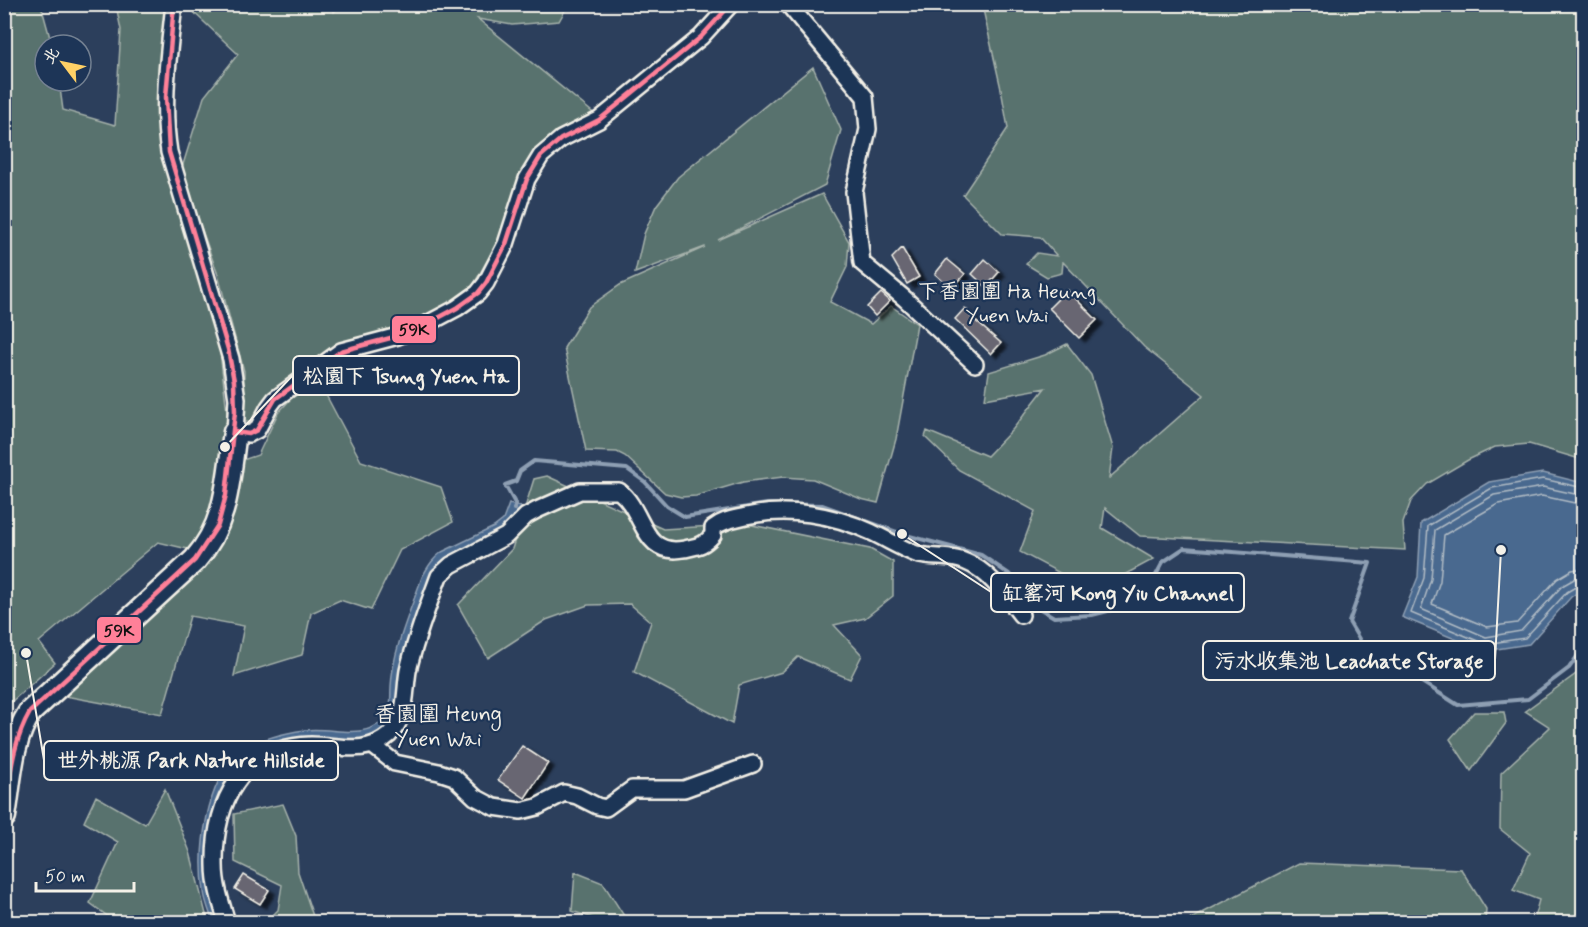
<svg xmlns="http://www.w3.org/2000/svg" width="1588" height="927" font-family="Mynerve,'LXGW WenKai TC',sans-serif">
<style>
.green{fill:#59726e;stroke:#a6b2ab;stroke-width:1.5}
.water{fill:#4a698f;stroke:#8e9fb3;stroke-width:1.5}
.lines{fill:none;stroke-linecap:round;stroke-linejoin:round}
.shore{stroke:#b0bbc4;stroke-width:1.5}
.stream{stroke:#8e9fb3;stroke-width:4}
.building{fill:#686672;stroke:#f4f1e8;stroke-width:1.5;filter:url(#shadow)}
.street-casing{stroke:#f4f1e8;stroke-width:20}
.secondary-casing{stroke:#f4f1e8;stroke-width:27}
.street{stroke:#1d3557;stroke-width:15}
.secondary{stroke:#1d3557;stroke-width:22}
.bus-1-casing{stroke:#1d3557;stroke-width:9}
.bus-1{stroke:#ff8098;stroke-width:4.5}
.labels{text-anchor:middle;stroke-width:4.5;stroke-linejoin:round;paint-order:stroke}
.neighbourhood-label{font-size:21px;fill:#f4f1e8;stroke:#1d3557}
.quarter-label{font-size:22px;fill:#f4f1e8;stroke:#1d3557}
.leader{fill:none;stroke:#f4f1e8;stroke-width:2}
.callout-dot{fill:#f4f1e8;stroke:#1d3557;stroke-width:2}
.callout{fill:#1d3557;stroke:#f4f1e8;stroke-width:2}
.callout-label{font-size:21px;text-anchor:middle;font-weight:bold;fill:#f4f1e8}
.line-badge{stroke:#1d3557;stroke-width:2}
.pale-badge-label{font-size:16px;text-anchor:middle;font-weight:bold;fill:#111}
</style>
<defs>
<filter id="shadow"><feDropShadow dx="6" dy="4" stdDeviation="1.5" flood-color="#0009"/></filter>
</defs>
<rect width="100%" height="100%" fill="#2c3f5c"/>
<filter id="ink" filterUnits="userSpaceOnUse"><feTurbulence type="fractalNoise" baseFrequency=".0167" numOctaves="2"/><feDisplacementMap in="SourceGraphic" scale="12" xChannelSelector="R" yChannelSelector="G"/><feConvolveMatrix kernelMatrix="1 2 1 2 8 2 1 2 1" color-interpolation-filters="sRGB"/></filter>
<g filter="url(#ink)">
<!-- green -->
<path class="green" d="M344,4L568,5L559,21L512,25L478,19L597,116L566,128L532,155L516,187L501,236L471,289L431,316L415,317L396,325L382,336L349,343L262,409L253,422H243L244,371L218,275L181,171L204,97L238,54L186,5H329L334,12Z
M5,5H41L52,45H45V81H59L63,110L115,125L121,30L116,5H165L158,101L166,172L219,343L228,421L224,444L243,460L258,455L278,413L296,393L317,378L361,461L441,487L453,522L400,550L371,610L340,600L311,613L302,655L234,676L244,626L190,616L162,714L65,696L204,564L192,550L158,542L39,642L55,663L11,702L5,698Z
M982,5H1583V460L1529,444L1495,447L1468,460L1427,484L1411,501L1403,523L1405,550L1140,536L1105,508L1102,528L1154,559L1124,575L1088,588L1020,552L1035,511L959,470L925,437L927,431L987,456L1013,429L1045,388L985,399L989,372L1045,355L1067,344L1091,375L1113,448L1109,478L1204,395L1144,347L1063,262L1062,273L1047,277L1026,264L1037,253L1057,256L1040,237L1002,234L963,195L1008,128L1001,89Z
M813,67L841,130L825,185L718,240L822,194L849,242L847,267L830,302L871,324L891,306L917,324L896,439L878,503L861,499L813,479L783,477L743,482L696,496L681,497L665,493L625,456L617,452L586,451L564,348L589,307L620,285L705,247L635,273L644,234L656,206L678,177Z
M547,476L663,529L747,524L870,549L893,562V596L865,618L834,625L862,655L850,679L798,657L782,672L739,685L732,724L634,672L651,622L630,604L588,605L546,620L488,658L458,605L512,549L534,479Z
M1583,669V922H1533L1539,900L1513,890L1530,853L1500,829L1501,773L1550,727L1525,711Z
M1474,712H1504L1506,723L1471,771L1450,739Z
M165,789L190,852L208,922H113L114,921L90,903L118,842L84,822L96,796L145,824Z
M283,804L296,836L298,872L315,922H266L278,910L282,885L235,862L234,814Z
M1299,863L1461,869L1486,909L1485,922H1185Z
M575,872L603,883L628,922L595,919L572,911Z"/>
<!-- water -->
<path class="water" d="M1543,473L1583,483V589L1571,597L1529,644L1484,651L1402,617L1418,577L1421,523L1489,482Z
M509,504L522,507L514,523L449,561L397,718L373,740L252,758L216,825L222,922H213C210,913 205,902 204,892C198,851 205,780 241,752C259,739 283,733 305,730C330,726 363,741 383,720C393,709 390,700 391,686C393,649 410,612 422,577C428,567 432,559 442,552L494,527L503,520Z"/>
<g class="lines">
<!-- shore -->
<path class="shore" d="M1584,488L1543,479L1492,488L1428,526L1424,578L1411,613L1485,644L1525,638L1567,592L1579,585L1584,584
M1584,496L1543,487L1494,495L1435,530L1431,579L1421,609L1486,637L1521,631L1562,586L1576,578L1584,577
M1584,505L1542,496L1498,504L1444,535L1440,581L1432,604L1487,627L1517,623L1557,579L1572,570L1584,568"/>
<!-- stream -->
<path class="stream" d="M514,509L516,505L505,485L516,481L520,471L534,461L627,469L645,482L667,506L685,517L767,504L822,505L902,534L981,555L1009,574L1032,604L1054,617L1092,615L1132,605L1147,592L1163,562L1184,548L1370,563L1349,622L1362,644L1458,705L1528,699L1569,668L1584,647"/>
</g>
<!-- building -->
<path class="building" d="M902,248L919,277L907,284L892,258Z
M947,259L965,274L952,289L935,274Z
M985,259L999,272L986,287L972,274Z
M1067,290L1097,320L1079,338L1049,308Z
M881,293L890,301L875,316L867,307Z
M965,308L972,315L971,317L1001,343L991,354L955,319Z
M522,746L548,763L525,798L498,780Z
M244,875L269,890L260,904L235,889Z"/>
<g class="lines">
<defs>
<path id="street" d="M174,4C169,53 161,103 169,152L231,359L237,399L235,432L249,434L257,430L269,407L275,399L341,351L398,336L425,325L457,308L478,293L486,283L506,244L527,179L541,156L561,139L599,120L701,37L731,4
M788,4L865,97L868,129L854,192L862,263L904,298L975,364
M372,745L395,763L439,772L454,777L475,797L494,807L521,811L537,807L564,793L577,796L597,806L606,808L632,789H684L753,764
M227,922C221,903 215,885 215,865C214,802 241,747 311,745C338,745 366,756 389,735C408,715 404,695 408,671C415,639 428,606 439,576L451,565L506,536L526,516L537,510L580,491H619C645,511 641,557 684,549C699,546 703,546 713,535V528C723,520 734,519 746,516C788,507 832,514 871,532C886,539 901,548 916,554C932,559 951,555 966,562C989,571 1006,596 1021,615"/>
<path id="secondary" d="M4,816C10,781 10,742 30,712L195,560C228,523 228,479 235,432"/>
</defs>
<!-- street casing -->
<use href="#street" class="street-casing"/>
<!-- secondary casing -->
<use href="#secondary" class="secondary-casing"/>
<!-- street -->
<use href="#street" class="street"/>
<!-- secondary -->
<use href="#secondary" class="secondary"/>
<defs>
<path id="bus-1" d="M235,432L249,434L257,430L275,399L341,351L398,336L425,325L457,308L478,293L486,283L506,244L527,179L541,156L561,139L599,120L701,37L731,4
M4,813C10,778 12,743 30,712L195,560L218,525L226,495L235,412L234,381L228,349L169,152L166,97L174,4"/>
</defs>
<!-- bus-1 casing -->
<use href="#bus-1" class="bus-1-casing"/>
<!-- bus-1 -->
<use href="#bus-1" class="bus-1"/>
</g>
</g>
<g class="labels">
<!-- neighbourhood labels -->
<g class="neighbourhood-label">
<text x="1007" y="298">下香園圍 Ha Heung<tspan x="1007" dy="24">Yuen Wai</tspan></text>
</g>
<!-- quarter labels -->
<g class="quarter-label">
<text x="438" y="721">香園圍 Heung<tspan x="438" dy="25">Yuen Wai</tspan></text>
</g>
</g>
<!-- callouts -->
<path class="leader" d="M225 447L293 375M902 534L991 592M1501 550L1495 660M26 653L44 760"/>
<g class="callout-dot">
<circle cx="225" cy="447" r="6"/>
<circle cx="902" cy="534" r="6"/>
<circle cx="1501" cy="550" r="6"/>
<circle cx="26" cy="653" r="6"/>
</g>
<g class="callout">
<rect x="293" y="356" width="226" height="39" rx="6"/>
<rect x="991" y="573" width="253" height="39" rx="6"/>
<rect x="1203" y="641" width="292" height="39" rx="6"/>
<rect x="44" y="741" width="294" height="39" rx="6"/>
</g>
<g class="callout-label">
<text x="406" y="383">松園下 Tsung Yuen Ha</text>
<text x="1118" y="600">缸窰河 Kong Yiu Channel</text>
<text x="1349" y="668">污水收集池 Leachate Storage</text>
<text x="191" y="767">世外桃源 Park Nature Hillside</text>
</g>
<g class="line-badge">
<rect x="391" y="315" width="46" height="29" rx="6" fill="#ff8098"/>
<rect x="96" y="616" width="46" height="28" rx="6" fill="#ff8098"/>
</g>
<g class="pale-badge-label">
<text x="414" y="335">59K</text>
<text x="119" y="636">59K</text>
</g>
<!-- margin -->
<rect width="1588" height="927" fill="none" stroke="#1d3557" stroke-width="24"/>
<rect x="12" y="12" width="1564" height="903" fill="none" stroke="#f4f1e8" stroke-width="2" filter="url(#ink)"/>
<!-- north arrow -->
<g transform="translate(63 63) rotate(302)"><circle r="28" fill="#1d3557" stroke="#738091" stroke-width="1.5"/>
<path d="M0-4.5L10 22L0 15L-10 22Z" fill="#ffd166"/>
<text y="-9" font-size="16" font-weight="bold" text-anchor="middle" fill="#f4f1e8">北</text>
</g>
<!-- scale -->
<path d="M36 882v9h98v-9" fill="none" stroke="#f4f1e8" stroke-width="3"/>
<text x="45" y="882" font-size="18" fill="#f4f1e8" stroke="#1d3557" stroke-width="4.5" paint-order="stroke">50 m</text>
</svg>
